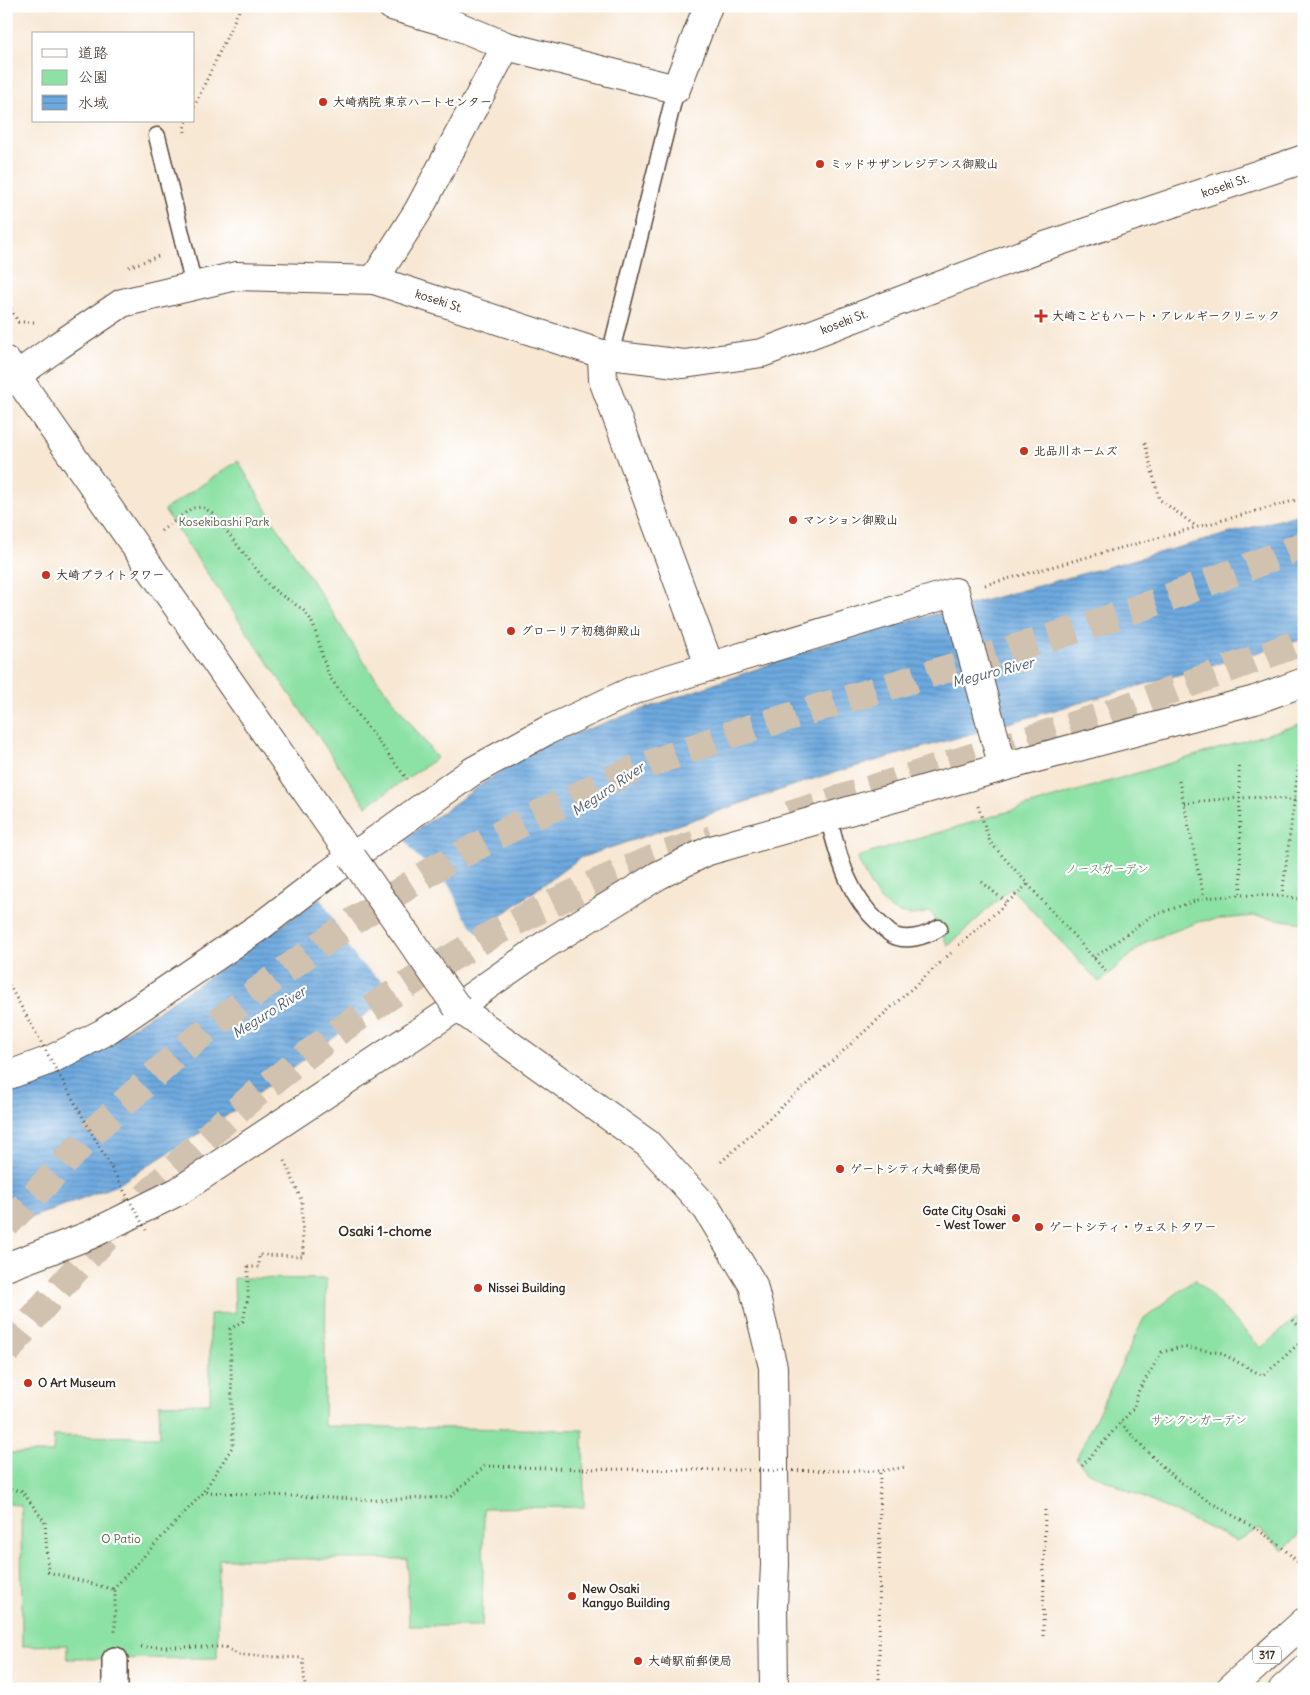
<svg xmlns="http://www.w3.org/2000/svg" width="1310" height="1695" font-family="Delius,'Klee One',sans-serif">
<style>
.green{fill:#8ce1a4;stroke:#648661}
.water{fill:url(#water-rules);stroke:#546a7e}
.pier{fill:#f7e7d3}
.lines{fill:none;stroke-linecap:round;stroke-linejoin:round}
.motorway-tunnel{stroke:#d1c1af;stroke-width:28;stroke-dasharray:28 14;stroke-linecap:butt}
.service-casing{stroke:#574639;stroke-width:19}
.pedestrian-casing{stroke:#574639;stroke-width:28}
.minor-casing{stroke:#574639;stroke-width:30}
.tertiary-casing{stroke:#574639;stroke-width:30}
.primary-casing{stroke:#574639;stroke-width:30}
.path{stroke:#574639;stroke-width:3;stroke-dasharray:1 4;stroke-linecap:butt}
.service{stroke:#fff;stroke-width:16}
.pedestrian{stroke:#fff;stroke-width:25}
.minor{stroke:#fff;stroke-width:28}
.tertiary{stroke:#fff;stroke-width:28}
.primary{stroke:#fff;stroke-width:28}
.minor-bridge-casing{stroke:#574639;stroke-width:30;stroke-linecap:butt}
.tertiary-bridge-casing{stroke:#574639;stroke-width:30;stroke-linecap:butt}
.path-bridge{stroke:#574639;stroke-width:3;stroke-dasharray:1 4;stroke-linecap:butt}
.minor-bridge{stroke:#fff;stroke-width:28}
.tertiary-bridge{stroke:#fff;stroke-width:28}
.poi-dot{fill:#c8321e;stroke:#fff;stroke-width:2}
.labels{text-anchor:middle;stroke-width:4.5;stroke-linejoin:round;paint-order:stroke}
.shield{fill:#fff;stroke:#766a62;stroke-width:1}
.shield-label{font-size:11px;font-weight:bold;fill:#3b2a1e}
.poi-label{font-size:12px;font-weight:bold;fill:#3b2a1e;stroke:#fff;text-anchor:start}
.street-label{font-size:12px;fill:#3b2a1e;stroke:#fff}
.park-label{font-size:12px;fill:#536146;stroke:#fff}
.water-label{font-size:14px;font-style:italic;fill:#4f5d6b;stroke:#fff}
.neighbourhood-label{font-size:14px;font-weight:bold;fill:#3b2a1e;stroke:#fff}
</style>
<defs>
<pattern id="water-rules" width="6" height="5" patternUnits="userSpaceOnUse" patternTransform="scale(1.25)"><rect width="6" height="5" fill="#6da9df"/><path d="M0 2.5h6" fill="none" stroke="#5b8ab4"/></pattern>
</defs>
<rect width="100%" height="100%" fill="#fff"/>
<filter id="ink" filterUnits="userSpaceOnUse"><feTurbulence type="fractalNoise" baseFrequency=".02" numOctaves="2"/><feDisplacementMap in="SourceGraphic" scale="10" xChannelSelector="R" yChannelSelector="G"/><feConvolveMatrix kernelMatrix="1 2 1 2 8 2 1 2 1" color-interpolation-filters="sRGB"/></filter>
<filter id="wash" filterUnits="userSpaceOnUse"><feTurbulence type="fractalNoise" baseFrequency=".0096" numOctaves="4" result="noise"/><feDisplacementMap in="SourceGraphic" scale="20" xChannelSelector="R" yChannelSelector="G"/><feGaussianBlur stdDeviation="1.12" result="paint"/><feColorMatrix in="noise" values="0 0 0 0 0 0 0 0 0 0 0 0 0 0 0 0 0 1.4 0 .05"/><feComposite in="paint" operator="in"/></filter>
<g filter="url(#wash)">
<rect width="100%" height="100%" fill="#f7e7d3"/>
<!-- green -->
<path class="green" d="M238,461L274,522L366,665L437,758L366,806L164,510Z
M1304,723V923L1254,916L1201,921L1146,942L1099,982L1011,888L948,946L931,911C888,927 871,890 857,857Z
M234,1278L326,1279L324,1426L583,1430L584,1507L484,1508L482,1626H409L407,1559H219L217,1658L67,1659V1645L22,1646L21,1505L6,1504V1435L8,1453H53L54,1436L160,1437L159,1404L210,1403V1314L235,1313Z
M1195,1279L1261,1348L1304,1311V1531L1283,1550L1259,1529L1236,1541L1087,1471L1076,1459L1143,1320Z"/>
<!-- water -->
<path class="water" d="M1304,513V639L819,777L580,858L222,1119L117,1185L6,1227V1092L72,1066L197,985L532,749L826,644Z"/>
<!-- pier -->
<path class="pier" d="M403,837L416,855L438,873L449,885L464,916L479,935L396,996L386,984L359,962L345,942L332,917L319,896Z"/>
</g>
<g filter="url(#ink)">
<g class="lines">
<!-- motorway-tunnel -->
<path class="motorway-tunnel" d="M789,815L1102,716L1304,641
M6,1225L99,1126L182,1050L273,979L358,918L436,868L531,818L630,771L729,735L1088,626L1181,593L1304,545
M6,1353C43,1303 87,1257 130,1213C163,1179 197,1145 233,1114C249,1099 267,1086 285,1072C396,984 521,911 653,859C672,851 693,846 712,839"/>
<defs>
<path id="service" d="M157,136L194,286
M610,355L676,89
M828,817C839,857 847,894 879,923C883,927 887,931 891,934C905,943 926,936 939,928"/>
<path id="pedestrian" d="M115,1689V1660"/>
<path id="minor" d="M392,6L453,24L506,46L676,89L708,6
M602,354L603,380L710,667
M6,383L58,346L122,303L236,276L374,280L418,211L506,46
M992,728L1003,767
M6,1076L50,1060L103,1033L262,925L327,875L473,771L546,731L636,689L955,592L959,607"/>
<path id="tertiary" d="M374,280L602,354L684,364L762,353L1042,247L1304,159
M6,361L352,857
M457,1007L648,1144L707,1209L753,1285L773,1367L775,1565L773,1606L774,1689
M6,1267L90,1235L179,1191L457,1007L545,945L659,875L708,851L1003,767L1255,700L1304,682"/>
<path id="primary" d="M1230,1689L1304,1622
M1283,1689L1304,1670"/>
</defs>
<!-- service casing -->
<use href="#service" class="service-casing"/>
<!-- pedestrian casing -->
<use href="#pedestrian" class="pedestrian-casing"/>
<!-- minor casing -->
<use href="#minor" class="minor-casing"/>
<!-- tertiary casing -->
<use href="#tertiary" class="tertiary-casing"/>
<!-- primary casing -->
<use href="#primary" class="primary-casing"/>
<!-- path -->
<path class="path" d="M194,107L241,6
M185,132L184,128L187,121
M129,267L161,255
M6,300L18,322H37
M1145,443L1159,499L1197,527
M161,531L192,508L203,507L213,514L268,584C279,596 295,602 306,613C317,624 322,663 331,679L407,779
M985,585L1304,498
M1239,767L1241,895
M1179,781L1204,898
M1184,803C1224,799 1265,793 1304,803
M978,806L990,842L1108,974
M982,882L1007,903
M1282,896L1300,755
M959,945L1028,884
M1094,958L1151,916L1204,898L1241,895L1282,896L1304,900
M6,983L9,985
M721,1162L951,953
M1293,1320L1304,1331
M1121,1423C1142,1446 1164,1471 1190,1489C1228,1516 1270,1530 1302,1567
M1082,1466L1133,1409L1139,1390L1162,1352L1182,1347L1221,1353L1263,1376L1304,1339
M6,1490H21L45,1522L48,1572L115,1590V1632
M204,1491L233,1446L230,1329L243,1321L248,1297V1267H259V1255L303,1256L302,1202L284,1158
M113,1589L204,1492L376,1500L450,1497L485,1466L583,1469
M1043,1636L1045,1508
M141,1647H226L238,1655L303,1658L305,1687
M879,1689L880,1471"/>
<!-- service -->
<use href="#service" class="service"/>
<!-- pedestrian -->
<use href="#pedestrian" class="pedestrian"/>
<!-- minor -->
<use href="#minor" class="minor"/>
<!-- tertiary -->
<use href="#tertiary" class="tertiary"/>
<!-- primary -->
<use href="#primary" class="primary"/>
<defs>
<path id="minor-bridge" d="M959,607L992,728"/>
<path id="tertiary-bridge" d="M352,857L457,1007"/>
</defs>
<!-- minor-bridge casing -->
<use href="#minor-bridge" class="minor-bridge-casing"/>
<!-- tertiary-bridge casing -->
<use href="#tertiary-bridge" class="tertiary-bridge-casing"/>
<!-- path-bridge -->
<path class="path-bridge" d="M9,985L146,1230
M583,1469L880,1471L906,1467"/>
<!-- minor-bridge -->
<use href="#minor-bridge" class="minor-bridge"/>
<!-- tertiary-bridge -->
<use href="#tertiary-bridge" class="tertiary-bridge"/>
</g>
</g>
<!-- markers -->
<g class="poi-dot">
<circle cx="323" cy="102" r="5"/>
<circle cx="820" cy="164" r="5"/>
<path d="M1038.5 308.5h5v5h5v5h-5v5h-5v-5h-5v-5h5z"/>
<circle cx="1024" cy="451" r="5"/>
<circle cx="793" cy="520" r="5"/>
<circle cx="46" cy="575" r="5"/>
<circle cx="511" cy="631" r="5"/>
<circle cx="840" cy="1169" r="5"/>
<circle cx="1016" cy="1218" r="5"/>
<circle cx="1039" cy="1227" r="5"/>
<circle cx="478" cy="1288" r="5"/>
<circle cx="28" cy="1383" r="5"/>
<circle cx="572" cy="1596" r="5"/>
<circle cx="638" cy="1661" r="5"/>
</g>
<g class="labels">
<!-- shield labels -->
<rect class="shield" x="1253" y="1646.5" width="28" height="17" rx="4"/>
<g class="shield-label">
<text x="1267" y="1659">317</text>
</g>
<!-- poi labels -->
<g class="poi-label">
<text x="333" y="106">大崎病院 東京ハートセンター</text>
<text x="830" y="168">ミッドサザンレジデンス御殿山</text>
<text x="1052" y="320">大崎こどもハート・アレルギークリニック</text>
<text x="1034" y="455">北品川ホームズ</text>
<text x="803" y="524">マンション御殿山</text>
<text x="56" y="579">大崎ブライトタワー</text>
<text x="521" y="635">グローリア初穂御殿山</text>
<text x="850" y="1173">ゲートシティ大崎郵便局</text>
<text x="1006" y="1215" text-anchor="end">Gate City Osaki<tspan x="1006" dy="14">- West Tower</tspan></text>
<text x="1049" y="1231">ゲートシティ・ウェストタワー</text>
<text x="488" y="1292">Nissei Building</text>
<text x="38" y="1387">O Art Museum</text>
<text x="582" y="1593">New Osaki<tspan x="582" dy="14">Kangyo Building</tspan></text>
<text x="648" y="1665">大崎駅前郵便局</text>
</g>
<!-- street labels -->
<g class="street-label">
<text transform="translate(1225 186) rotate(-19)" y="4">koseki St.</text>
<text transform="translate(439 301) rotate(18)" y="4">koseki St.</text>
<text transform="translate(844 322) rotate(-21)" y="4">koseki St.</text>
</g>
<!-- park labels -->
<g class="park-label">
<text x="224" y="526">Kosekibashi Park</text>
<text x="1107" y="873">ノースガーデン</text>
<text x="1199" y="1424">サンクンガーデン</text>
<text x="121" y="1543">O Patio</text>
</g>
<!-- water labels -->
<g class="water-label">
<text transform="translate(993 672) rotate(-14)" y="5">Meguro River</text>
<text transform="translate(608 789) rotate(-34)" y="5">Meguro River</text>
<text transform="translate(269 1012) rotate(-32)" y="5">Meguro River</text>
</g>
<!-- neighbourhood labels -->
<g class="neighbourhood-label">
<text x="385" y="1236">Osaki 1-chome</text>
</g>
</g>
<!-- margin -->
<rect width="1310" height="1695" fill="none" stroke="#fff" stroke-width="25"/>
<!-- legend -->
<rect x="32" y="32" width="162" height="90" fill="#ffffff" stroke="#b1aaa5"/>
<rect x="42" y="49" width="25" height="8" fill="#ffffff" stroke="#b1aaa5"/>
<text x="78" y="58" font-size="15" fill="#3b2a1e">道路</text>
<rect x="42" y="70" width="25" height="15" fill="#8ce1a4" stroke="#b1aaa5"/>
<text x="78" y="82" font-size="15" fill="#3b2a1e">公園</text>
<rect x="42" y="95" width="25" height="15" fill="url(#water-rules)" stroke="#b1aaa5"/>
<text x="78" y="108" font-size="15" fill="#3b2a1e">水域</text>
</svg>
